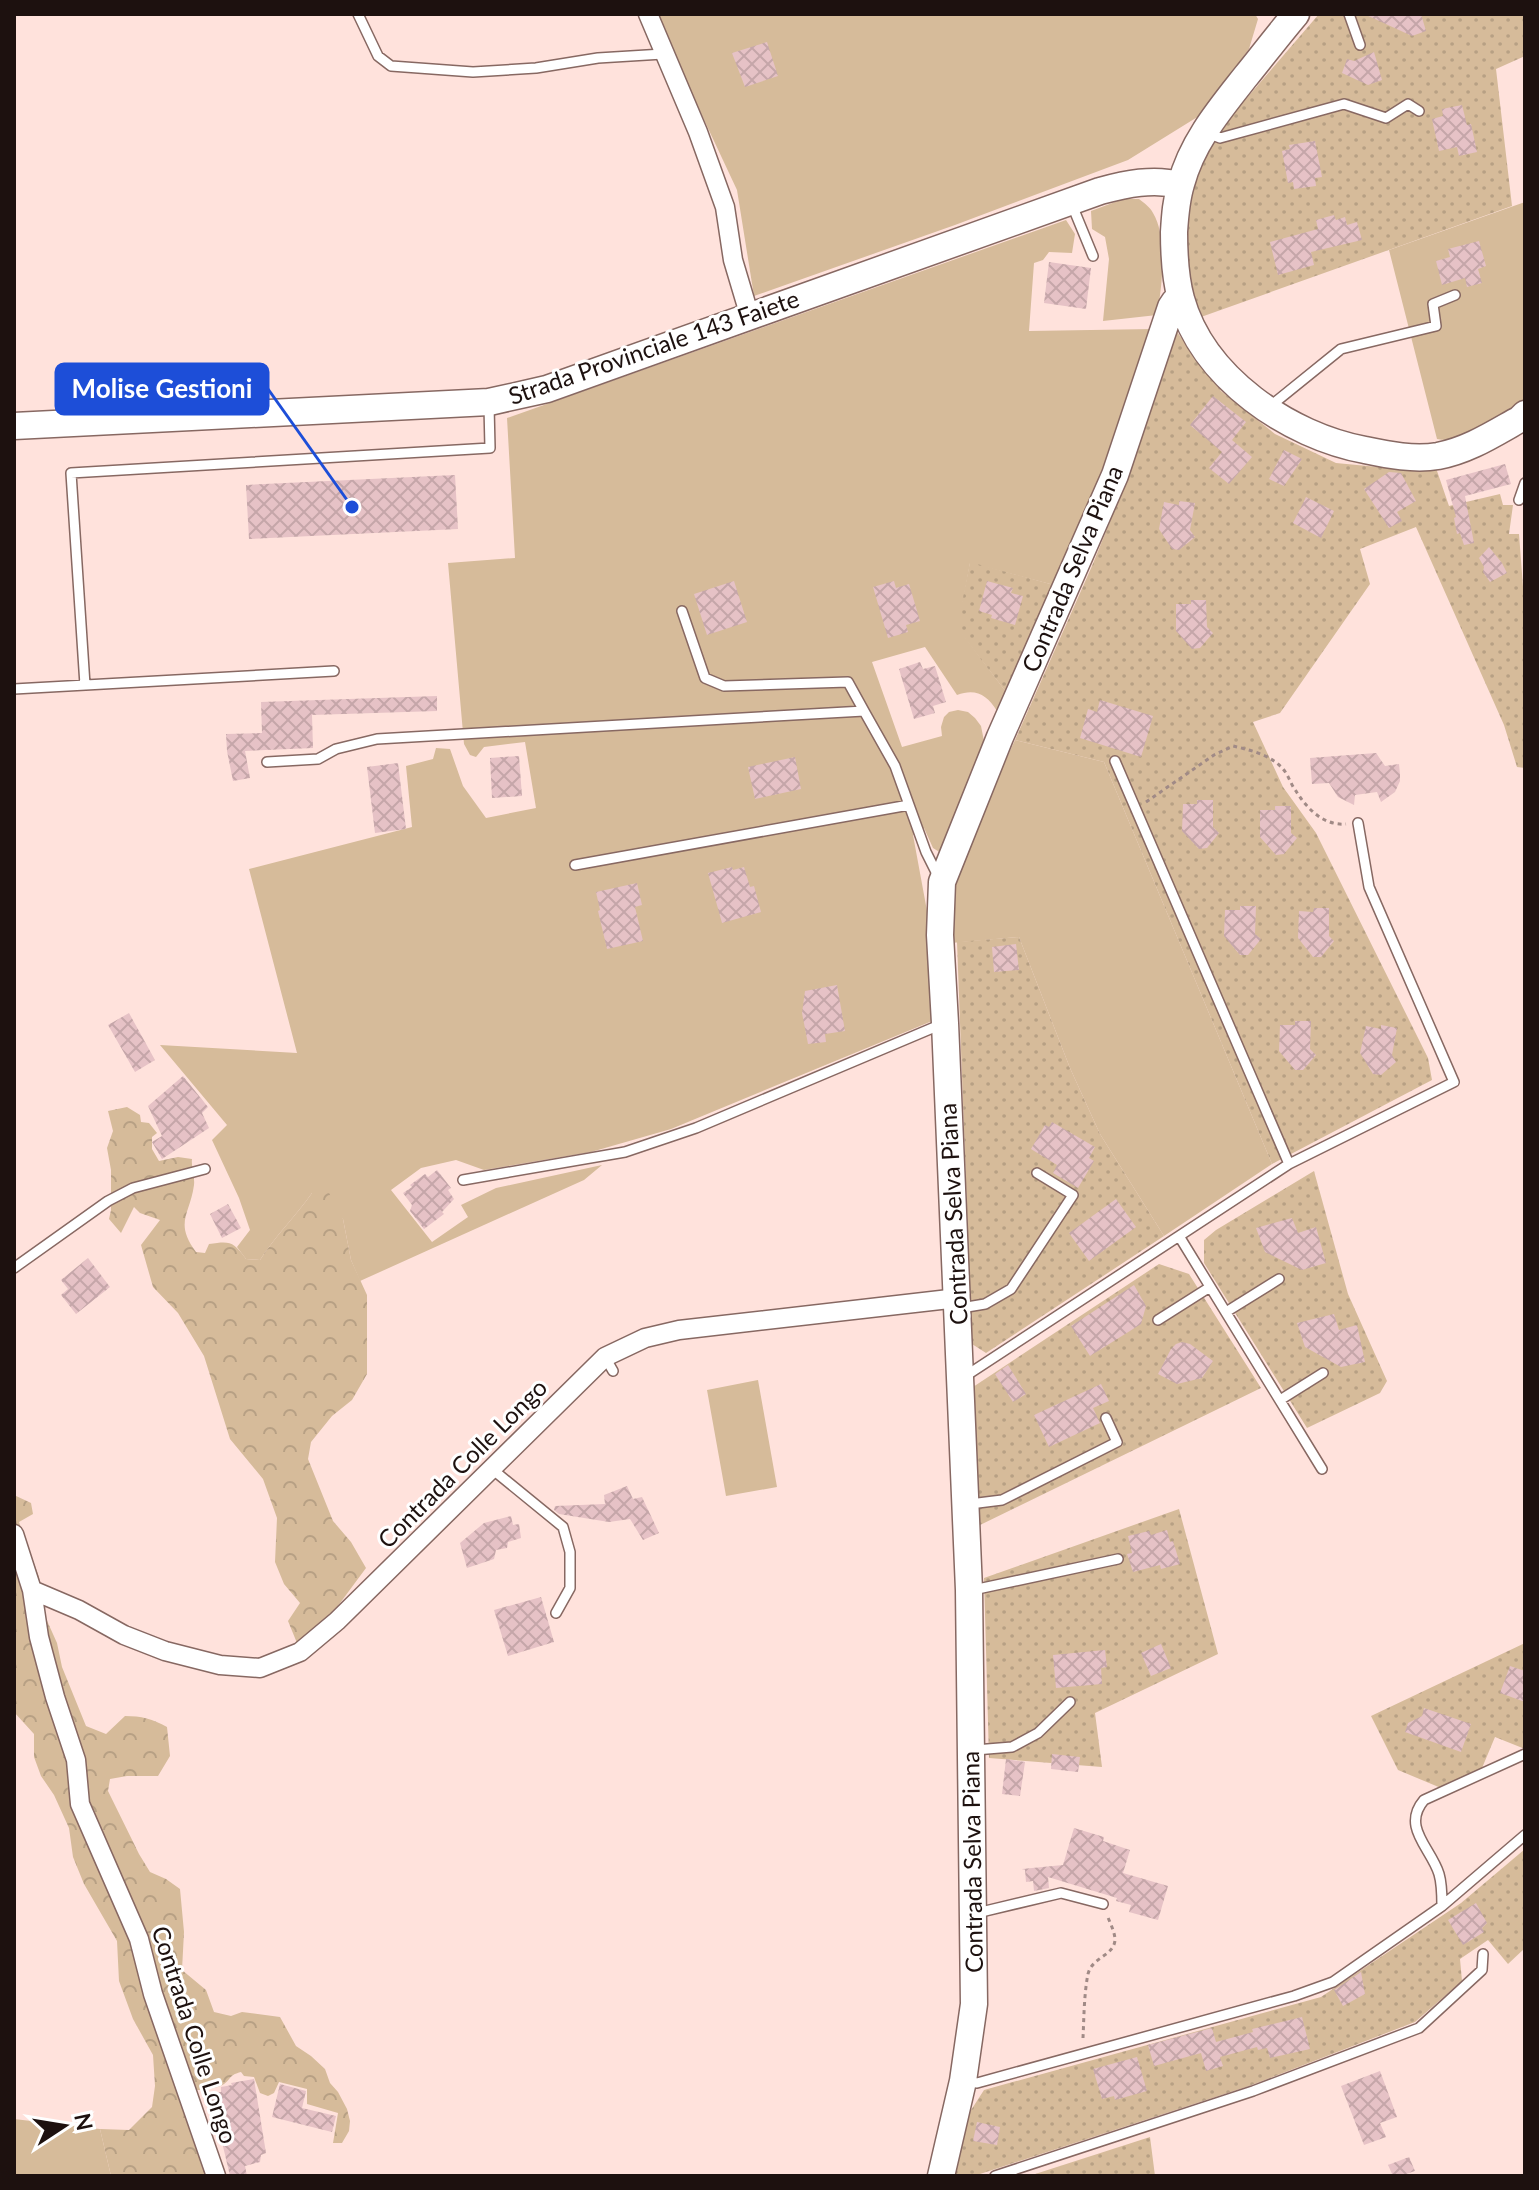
<svg xmlns="http://www.w3.org/2000/svg" width="1539" height="2190" font-family="Lato,sans-serif">
<style>
.grass{fill:#d6bb9a}
.forest{fill:url(#forest-crowns)}
.park{fill:url(#park-dots)}
.building{fill:url(#building-cross-hatch)}
.lines{fill:none;stroke-linecap:round;stroke-linejoin:round}
.lane-casing{stroke:#876862;stroke-width:12}
.street-casing{stroke:#876862;stroke-width:21}
.secondary-casing{stroke:#876862;stroke-width:29}
.path{stroke:#a08a86;stroke-width:3;stroke-dasharray:4 4;stroke-linecap:butt}
.lane{stroke:#fff;stroke-width:9}
.street{stroke:#fff;stroke-width:18}
.secondary{stroke:#fff;stroke-width:26}
.labels{text-anchor:middle;stroke-width:6;stroke-linejoin:round;paint-order:stroke}
.street-label{font-size:24px;fill:#1d110f;stroke:#fff}
.leader{fill:none;stroke:#1d4ed8;stroke-width:3}
.callout-dot{fill:#1d4ed8;stroke:#fff;stroke-width:3}
.callout{fill:#1d4ed8;stroke:#1d4ed8;stroke-width:3}
.callout-label{font-size:26px;text-anchor:middle;font-weight:bold;fill:#fff}
</style>
<defs>
<pattern id="forest-crowns" width="20" height="18" patternUnits="userSpaceOnUse" patternTransform="scale(2)"><rect width="20" height="18" fill="#d6bb9a"/><path d="M2 6a3 3 0 1 1 6 0M12 15a3 3 0 1 1 6 0" fill="none" stroke="#b7a084"/></pattern>
<pattern id="park-dots" width="8" height="8" patternUnits="userSpaceOnUse" patternTransform="scale(2)"><rect width="8" height="8" fill="#d6bb9a"/><path d="M2 2h.1M6 6h.1" fill="none" stroke="#b7a084" stroke-width="1.8" stroke-linecap="round"/></pattern>
<pattern id="building-cross-hatch" width="8" height="8" patternUnits="userSpaceOnUse" patternTransform="scale(2)"><rect width="8" height="8" fill="#e6c2c6"/><path d="M0 0l8 8M0 8l8-8" fill="none" stroke="#c5a6a9"/></pattern>
</defs>
<rect width="100%" height="100%" fill="#ffe2dc"/>
<!-- grass -->
<path class="grass" d="M658,14H1255L1258,19L1249,49L1199,116L1128,160L955,225L754,296L737,190L691,92Z
M1123,199H1139C1144,203 1150,207 1153,213C1168,238 1162,287 1157,315L1103,321L1109,259L1105,237L1092,229L1091,211Z
M1525,202V402C1501,419 1468,445 1437,439L1389,250Z
M1066,220L1075,234L1072,253L1049,252L1043,260L1034,263L1029,331L1153,329L1106,474L1054,585L970,563L958,628L1006,692L997,711C987,695 976,688 957,695L925,647L872,662L902,747L942,736L941,727L944,717L949,712L958,710L968,712L975,718L981,726L985,746L941,853L933,848L924,828L913,835L927,911L937,1019L671,1129L591,1152L484,1170L456,1160L421,1168L391,1190L432,1242L468,1217L461,1205L496,1188L602,1165L584,1180L360,1281L351,1260L343,1219L312,1193C296,1216 275,1236 260,1260L246,1259L237,1247L250,1230L239,1198L212,1140L227,1125L160,1045L297,1053L249,869L412,827L406,766L433,759L436,748L450,749L463,786L486,818L536,808L525,742L484,747L476,757L470,755L464,744L448,563L515,558L507,418Z
M1015,740L1104,762L1272,1164L1164,1236L1100,1134L1070,1068L1019,937L951,943V893L960,861Z
M758,1380L777,1487L726,1496L707,1390Z
M14,2119L100,2129L111,2176H14Z"/>
<!-- forest -->
<path class="forest" d="M127,1107L140,1115L141,1122L149,1123L157,1133L152,1137V1149L159,1161L178,1157L192,1159C191,1168 195,1176 194,1185C190,1215 174,1222 196,1252L205,1253L209,1244C230,1241 233,1241 246,1259L260,1260C275,1236 296,1216 312,1193L328,1191L343,1219L351,1260L367,1295V1374L352,1400L332,1416L311,1442L308,1459L333,1521L351,1542L366,1568L326,1622L297,1643L288,1621L300,1603L284,1584L275,1562L277,1518L263,1479L230,1439L204,1356L178,1313L153,1287L141,1245L160,1220L140,1213L134,1207L121,1233L109,1219L111,1210V1170L107,1148L113,1131L108,1111Z
M14,1495L31,1503L33,1514L19,1522L39,1577L44,1614L57,1643L62,1667L86,1726L106,1734L125,1716C141,1716 153,1719 167,1727L170,1756L158,1776H127L110,1779L108,1791L139,1854L150,1872L166,1879L180,1889L184,1932L182,1970L206,1990L214,2012L231,2016L242,2012L280,2017L296,2046L311,2056L325,2069L330,2083L338,2092L347,2109L350,2121L349,2131L342,2143H333L338,2113L307,2104V2089L279,2082L274,2093L268,2096L260,2093L254,2077L244,2076L241,2072C229,2075 232,2078 224,2084C217,2089 203,2090 195,2090L209,2176H111L100,2129L129,2130L152,2107L155,2086L153,2055L133,2019L119,1981L117,1941L84,1884L73,1857L69,1828L54,1795L41,1776L34,1757V1734L14,1712Z"/>
<!-- park -->
<path class="park" d="M1319,14H1525V56L1496,69L1512,206L1201,317L1188,284L1187,193L1198,162L1239,107Z
M1174,328L1221,391L1275,434L1336,463L1378,467L1436,468L1449,506L1500,494L1503,505H1513L1509,534H1519L1525,613V768L1517,767L1504,725L1416,527L1360,549L1370,584L1280,713L1253,722L1283,787L1316,833L1428,1058L1432,1080L1272,1164L1104,762L1015,740L1092,566L1126,482Z
M970,562L1054,585L1006,692L957,628Z
M1019,937L1070,1068L1100,1134L1164,1236L986,1353L972,1344L957,942Z
M1314,1171L1348,1294L1387,1381L1380,1393L1307,1428L1204,1263V1240L1216,1230Z
M1159,1264L1189,1274L1261,1388L978,1526L973,1387Z
M1179,1509L1218,1654L1095,1713L1102,1767L989,1758L984,1578Z
M1525,1643V1749L1495,1737L1482,1768L1441,1788L1398,1770L1371,1716Z
M1525,1849V1948L1508,1964L1488,1940L1460,1959L1462,1981L1415,2022L1249,2086L974,2176H955L964,2121L984,2090L1321,1997L1461,1903Z
M1150,2137L1155,2176H1029Z"/>
<!-- building -->
<path class="building" d="M1364,14H1421L1426,31L1412,36Z
M767,42L778,76L745,87L732,53Z
M1374,52L1382,80L1368,85L1342,73L1347,59L1354,61Z
M1462,105L1467,125L1471,124L1477,152L1459,156L1457,147L1439,151L1432,119L1443,116L1442,109Z
M1315,141L1322,177L1315,178L1316,186L1294,189L1293,182L1288,183L1282,151L1290,149L1289,145Z
M1334,215L1336,220L1345,217L1347,225L1357,222L1362,240L1311,252L1314,265L1278,275L1270,242L1318,229L1316,220Z
M1479,241L1486,266L1478,269L1482,283L1467,287L1465,278L1442,285L1436,261L1450,257L1448,249Z
M1049,262L1091,268L1086,309L1044,303Z
M1213,396L1246,422L1232,440L1252,457L1229,484L1209,468L1222,452L1190,425Z
M1284,450L1302,459L1284,486L1269,479Z
M1505,464L1511,484L1465,496L1474,543L1464,545L1460,533L1457,534L1454,518L1456,517L1446,480Z
M1389,472L1401,473L1416,501L1397,512L1402,521L1389,528L1364,489Z
M455,475L458,529L249,539L246,485Z
M1306,497L1334,511L1321,538L1293,523Z
M1179,501L1195,503L1190,530L1195,537L1179,550L1172,549L1159,529L1164,502L1179,505Z
M1489,547L1502,563L1507,573L1490,582L1483,572L1484,567L1479,558Z
M734,581L747,622L707,635L694,594Z
M894,581L896,588L909,584L920,621L906,625L908,632L888,638L873,587Z
M987,581L1013,588L1011,593L1023,596L1015,625L991,618L992,615L979,611Z
M1191,600H1206L1207,627L1213,633L1200,648L1192,649L1176,631V604H1191Z
M920,662L923,669L935,666L946,702L933,706L935,713L914,719L899,669Z
M437,696V711L312,715L313,748L245,751L250,778L233,781L227,751L226,734L262,733L261,702Z
M1100,700L1153,716L1141,757L1080,738L1088,709L1097,712Z
M1376,753L1385,766L1399,764L1400,774V781L1395,792L1381,802L1377,792L1355,795L1354,805L1338,797L1329,783L1312,784L1310,758Z
M519,756L522,796L492,798L490,758Z
M795,757L801,789L755,799L748,767Z
M398,763L406,829L375,833L367,767Z
M1197,800H1213V827L1219,833L1207,848L1199,849L1182,831L1183,804H1197Z
M1275,806H1291V833L1297,838L1284,854L1276,855L1260,837V810H1275Z
M732,867L733,870L744,867L750,887L754,886L761,912L722,923L708,873Z
M637,883L642,905L635,907L643,941L607,949L598,911L600,910L596,892Z
M1240,906H1256L1255,934L1261,939L1248,955H1240L1224,936L1225,910H1240Z
M1314,908H1329V936L1334,941L1321,957H1313L1298,938L1299,911L1313,912Z
M1016,944L1019,970L994,972L992,947Z
M837,985L845,1031L825,1034L826,1042L808,1044L802,1013L805,991Z
M129,1013L155,1060L135,1072L108,1025Z
M1295,1021H1311L1310,1049L1316,1055L1303,1070H1295L1279,1051L1280,1025H1295Z
M1381,1025L1397,1028L1392,1055L1396,1062L1381,1075L1373,1074L1360,1053L1366,1026L1381,1029Z
M183,1076L208,1107L202,1113L209,1128L162,1159L152,1142L162,1136L148,1106Z
M1052,1122L1095,1147L1089,1158L1094,1161L1078,1188L1053,1173L1057,1165L1031,1149L1045,1125L1049,1127Z
M437,1170L451,1188L448,1190L454,1199L442,1212L444,1214L424,1229L410,1211L412,1205L403,1193L412,1187L410,1185L425,1174L428,1177Z
M1116,1199L1136,1227L1089,1261L1069,1233Z
M228,1204L241,1228L222,1238L210,1214Z
M1292,1218L1298,1233L1316,1227L1326,1263L1302,1270L1265,1252L1256,1228Z
M88,1258L110,1287L76,1314L61,1295L68,1289L61,1280Z
M1134,1285L1146,1306L1141,1324L1090,1356L1071,1326Z
M1334,1314L1339,1330L1357,1325L1365,1362L1341,1367L1305,1347L1297,1323Z
M1182,1342L1190,1344L1213,1361L1202,1378L1177,1384L1158,1374L1171,1349L1176,1344Z
M1008,1365L1026,1394L1013,1402L995,1374Z
M1101,1384L1109,1401L1093,1408L1100,1423L1049,1447L1034,1415Z
M627,1486L633,1499L642,1497L659,1533L643,1540L630,1519L609,1522L559,1514L554,1510L555,1506L605,1504L604,1495Z
M511,1516L513,1525L519,1524L521,1538L508,1542L507,1548L496,1550L494,1559L467,1568L460,1543L484,1523Z
M1167,1530L1170,1542L1173,1541L1180,1564L1161,1569L1160,1565L1133,1572L1127,1554L1132,1553L1128,1536L1149,1531L1151,1535Z
M541,1597L554,1642L508,1656L494,1610Z
M1161,1644L1171,1668L1151,1676L1141,1653Z
M1105,1650L1107,1667L1101,1668L1102,1684L1056,1688L1053,1655Z
M1510,1666L1525,1671V1702L1500,1693Z
M1424,1708L1471,1724L1461,1752L1405,1732L1408,1723L1422,1716Z
M1052,1754L1080,1757L1078,1772L1051,1769Z
M1006,1759L1025,1762L1020,1796L1002,1794Z
M1074,1828L1104,1837L1103,1841L1130,1850L1123,1873L1168,1886L1158,1920L1129,1912L1131,1905L1116,1901L1117,1898L1048,1877L1049,1888L1034,1891L1033,1881L1026,1882L1025,1870L1022,1869L1063,1865Z
M1476,1903L1487,1923L1482,1928L1484,1932L1463,1945L1448,1920Z
M1361,1972L1365,1994L1343,2006L1334,1990Z
M1302,2017L1310,2049L1270,2058L1267,2048L1258,2050L1257,2047L1220,2057L1223,2066L1206,2071L1201,2053L1154,2066L1148,2045L1212,2028L1216,2042L1253,2032L1252,2029Z
M1137,2057L1147,2091L1115,2100L1114,2096L1102,2099L1093,2069Z
M1380,2071L1397,2117L1380,2123L1386,2137L1364,2145L1341,2086Z
M254,2079L266,2153L261,2155L260,2162L245,2166L247,2176H230L222,2142H219L211,2115L207,2094L221,2092V2087L232,2085L231,2083Z
M280,2084L306,2091L302,2108L336,2116L332,2132L272,2117Z
M977,2122L1000,2127L997,2145L973,2141Z
M1409,2157L1415,2171L1400,2176H1393L1388,2165Z"/>
<g class="lines">
<defs>
<path id="lane" d="M358,14L378,56L391,66L473,72L536,68L598,58L663,54
M1349,14L1360,45
M1207,133L1220,138L1344,104L1386,118L1408,104L1419,111
M1072,205L1093,256
M1268,408L1341,349L1436,326L1433,304L1455,295
M1519,500L1525,483
M682,611L705,678L724,686L848,682L864,711
M85,685L71,473L490,448L489,406
M14,689L334,671
M1115,761L1289,1164
M267,762L318,759L336,749L377,739L864,711L895,766L926,852L938,876
M575,865L909,805
M463,1180L625,1152L696,1128L942,1024
M1179,1236L1322,1469
M14,1268L108,1201L133,1188L205,1169
M961,1308L985,1304L1011,1289L1073,1195L1037,1173
M1226,1312L1279,1279
M1158,1320L1210,1287
M605,1357L613,1371
M964,1377L1289,1164L1454,1082L1369,887L1358,823
M1280,1400L1323,1373
M492,1469L563,1527L570,1552V1588L556,1613
M970,1504L1002,1500L1117,1442L1106,1418
M973,1590L1118,1559
M975,1750L1012,1747L1038,1733L1070,1702
M1442,1906C1442,1895 1442,1884 1439,1874C1431,1848 1401,1827 1424,1800L1525,1754
M977,1913L1061,1893L1103,1904
M966,2081L977,2083L1294,1996L1333,1982L1442,1906L1525,1835
M995,2176L1253,2091L1419,2028L1482,1970L1483,1954"/>
<path id="street" d="M648,14L698,132L725,207L733,260L750,317
M14,1534L32,1590L39,1637L55,1697L76,1760L80,1804L139,1939L153,1994L216,2176
M32,1590L79,1610L124,1635L165,1651L220,1665L260,1668L300,1652L337,1621L605,1357L645,1338L679,1330L958,1298"/>
<path id="secondary" d="M1296,14C1279,34 1263,55 1246,76C1220,109 1192,142 1181,184C1176,200 1175,216 1174,232C1174,255 1175,277 1181,299C1203,378 1289,436 1365,450C1389,455 1414,460 1438,456C1469,450 1493,434 1520,419L1525,414
M14,426L489,402L547,389L1100,191C1126,184 1153,178 1180,185
M941,2176L963,2081L974,2004L969,1590L945,1023L940,935L942,882L1000,737L1115,475L1171,307L1175,301L1181,299"/>
</defs>
<!-- lane casing -->
<use href="#lane" class="lane-casing"/>
<!-- street casing -->
<use href="#street" class="street-casing"/>
<!-- secondary casing -->
<use href="#secondary" class="secondary-casing"/>
<!-- path -->
<path class="path" d="M1146,802L1214,755L1233,746C1250,750 1271,755 1283,769C1289,776 1291,785 1296,791C1307,809 1324,826 1346,824
M1083,2038C1084,2017 1084,1994 1088,1974C1092,1957 1114,1956 1115,1940C1115,1932 1110,1923 1107,1915"/>
<!-- lane -->
<use href="#lane" class="lane"/>
<!-- street -->
<use href="#street" class="street"/>
<!-- secondary -->
<use href="#secondary" class="secondary"/>
</g>
<g class="labels">
<!-- street labels -->
<g class="street-label">
<text transform="translate(654 348) rotate(-19)" y="8">Strada Provinciale 143 Faiete</text>
<text transform="translate(1073 569) rotate(-67)" y="8">Contrada Selva Piana</text>
<text transform="translate(954 1214) rotate(-93)" y="8">Contrada Selva Piana</text>
<text transform="translate(463 1464) rotate(-45)" y="8">Contrada Colle Longo</text>
<text transform="translate(973 1862) rotate(-91)" y="8">Contrada Selva Piana</text>
<text transform="translate(194 2035) rotate(72)" y="8">Contrada Colle Longo</text>
</g>
</g>
<!-- callouts -->
<path class="leader" d="M352 507L268 389"/>
<circle class="callout-dot" cx="352" cy="507" r="8"/>
<rect class="callout" x="56" y="364" width="212" height="50" rx="8"/>
<g class="callout-label">
<text x="162" y="398">Molise Gestioni</text>
</g>
<!-- border -->
<rect width="1539" height="2190" fill="none" stroke="#1d110f" stroke-width="32"/>
<!-- north arrow -->
<g transform="translate(64 2126) rotate(78)" stroke="#ffffff" stroke-width="6" paint-order="stroke">
<path d="M0-6L14 30L0 20L-14 30Z" fill="#1d110f"/>
<text y="-12" font-size="22" font-weight="bold" text-anchor="middle" fill="#1d110f">N</text>
</g>
</svg>
